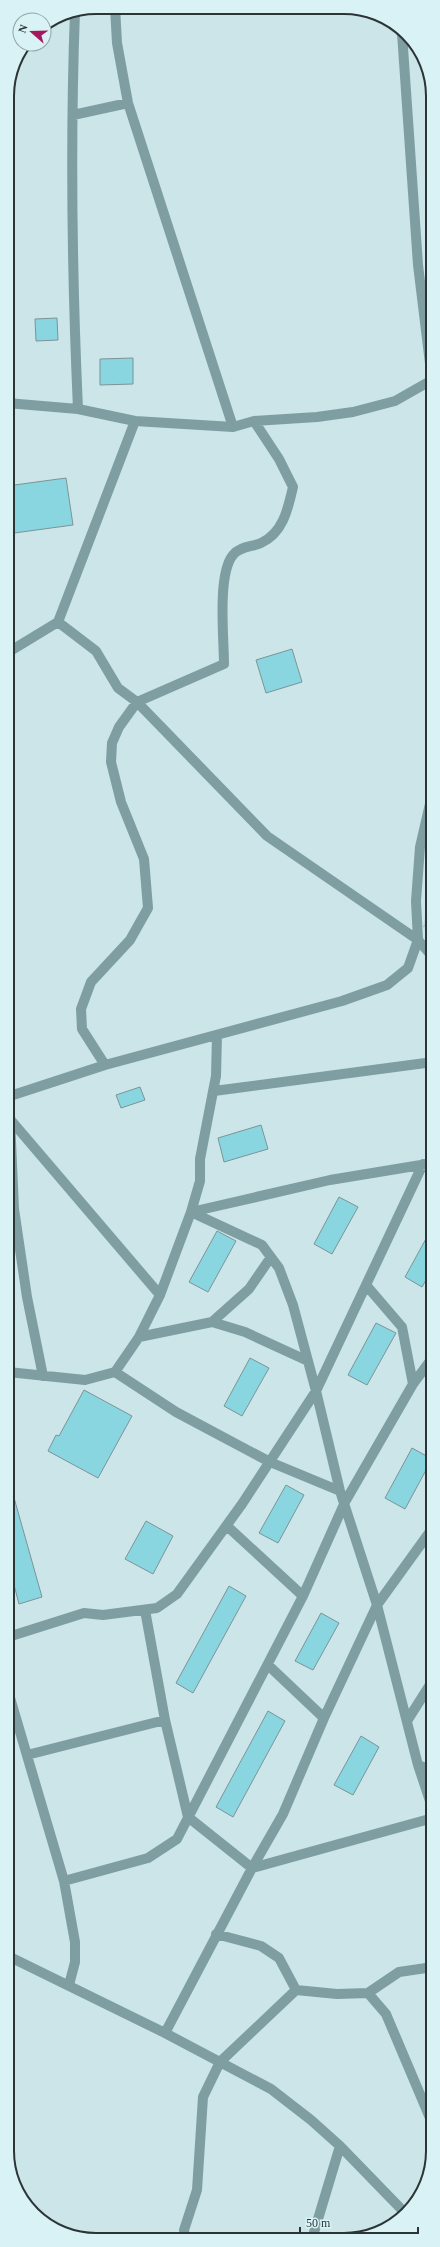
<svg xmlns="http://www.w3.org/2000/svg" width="440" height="2247" font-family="'Times New Roman',serif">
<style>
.industrial{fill:url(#industrial-furrows)}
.building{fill:#8ad6e0;stroke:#7b9497}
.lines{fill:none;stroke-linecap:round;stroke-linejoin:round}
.minor{stroke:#7f9ea2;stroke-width:10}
.rim{fill:none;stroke:#2b3536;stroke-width:2}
</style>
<defs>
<pattern id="industrial-furrows" width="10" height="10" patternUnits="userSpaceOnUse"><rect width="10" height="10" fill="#b7dbdf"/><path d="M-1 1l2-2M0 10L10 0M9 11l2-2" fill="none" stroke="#9ebdc0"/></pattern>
</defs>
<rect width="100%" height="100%" fill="#cbe5e8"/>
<!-- industrial -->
<path class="industrial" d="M432,888V943L423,926Z"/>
<!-- building -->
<path class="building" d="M57,318L58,340L36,341L35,319Z
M133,358V384L100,385V359Z
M66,478L73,525L7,534V486Z
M292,649L302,682L266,693L256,660Z
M140,1087L145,1100L121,1108L116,1095Z
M261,1125L268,1149L224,1162L218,1138Z
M339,1197L358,1207L332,1254L314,1244Z
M433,1226V1268L422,1287L405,1277Z
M217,1231L236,1241L208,1292L189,1282Z
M376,1323L396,1333L367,1385L348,1375Z
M250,1358L269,1368L242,1416L224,1406Z
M84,1390L132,1416L98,1478L48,1451L56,1435L59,1436Z
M412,1448L432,1459L405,1509L385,1498Z
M286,1485L304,1495L278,1543L259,1533Z
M11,1487L42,1597L19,1604L8,1562V1488Z
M146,1521L173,1536L153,1574L125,1559Z
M229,1586L246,1596L193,1693L176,1683Z
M321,1613L339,1623L313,1670L295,1661Z
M268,1711L285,1721L233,1817L216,1807Z
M361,1736L379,1747L353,1795L334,1785Z"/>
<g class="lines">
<!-- minor -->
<path class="minor" d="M115,7L117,43L128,103L233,427
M75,11C70,144 72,276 78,409
M402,33L418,265L432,380
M73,115L128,103
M7,403L78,409L135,421
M58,622L96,651L118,688L137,702L267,836L418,940L432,956
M7,653L58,622L135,421L233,427L254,421L317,417L353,412L395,401L432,380
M105,1065L82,1029L81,1009L91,982L130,940L148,908L144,859L121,802L111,762L112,743L119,727L137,702L224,664C224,639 217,574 233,555C240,546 252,547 261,543C283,533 288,509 293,487L279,459L254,421
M214,1091L433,1062
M7,1097L105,1065L342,1001L387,985L408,968L418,940L416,901L420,847L432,795
M9,1118L160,1295
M10,1119L14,1209L27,1297L43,1376
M191,1212L262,1245L279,1268L293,1305L316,1391L340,1491L377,1605L418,1765L433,1810
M191,1212L330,1180L433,1163
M366,1285L402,1327L413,1384
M212,1322L245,1332L308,1361
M139,1337L212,1322L249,1289L271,1257
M8,1372L85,1380L115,1372L139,1337L160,1295L191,1212L200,1181V1159L216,1076L217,1035
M115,1372L176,1412L270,1462L340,1491
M227,1526L303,1596
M145,1610L165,1720L188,1817L252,1868L283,1814L324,1718L377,1605L429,1533L433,1524
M8,1637L84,1613L103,1615L157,1608L177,1594L242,1504L316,1391L423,1164
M268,1665L324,1718
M8,1691L64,1881L75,1942V1962L69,1985
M407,1721L433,1680
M27,1755L165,1720
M418,1765L433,1771
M64,1881L148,1858L177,1839L303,1596L345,1502L413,1384L433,1357
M216,1934L261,1946L279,1958L296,1990
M8,1956L165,2033L271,2089L311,2120L340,2146L406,2214
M368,1993L386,2014L433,2125
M165,2033L252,1868L433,1818
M185,2239L184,2230L197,2190L203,2097L220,2062L296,1990L337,1994L368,1993L399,1972L433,1967
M312,2239L340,2146"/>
</g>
<!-- crop -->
<path d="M0 0H440V2247H0ZM96 14H344A82 82 0 0 1 426 96V2151A82 82 0 0 1 344 2233H96A82 82 0 0 1 14 2151V96A82 82 0 0 1 96 14Z" fill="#d8f2f5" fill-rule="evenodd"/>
<path class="rim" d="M96 14H344A82 82 0 0 1 426 96V2151A82 82 0 0 1 344 2233H96A82 82 0 0 1 14 2151V96A82 82 0 0 1 96 14Z"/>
<!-- north arrow -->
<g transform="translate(32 32) rotate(290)"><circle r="19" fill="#d8f2f5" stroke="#93a6a9"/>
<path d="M0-3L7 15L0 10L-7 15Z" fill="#a4185f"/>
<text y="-6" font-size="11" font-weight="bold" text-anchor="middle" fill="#2b3536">N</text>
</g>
<!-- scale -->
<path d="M300 2227v6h118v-6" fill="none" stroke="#2b3536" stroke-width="2"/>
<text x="306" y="2227" font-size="12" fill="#2b3536" stroke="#d8f2f5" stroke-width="3" paint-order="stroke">50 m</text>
</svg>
